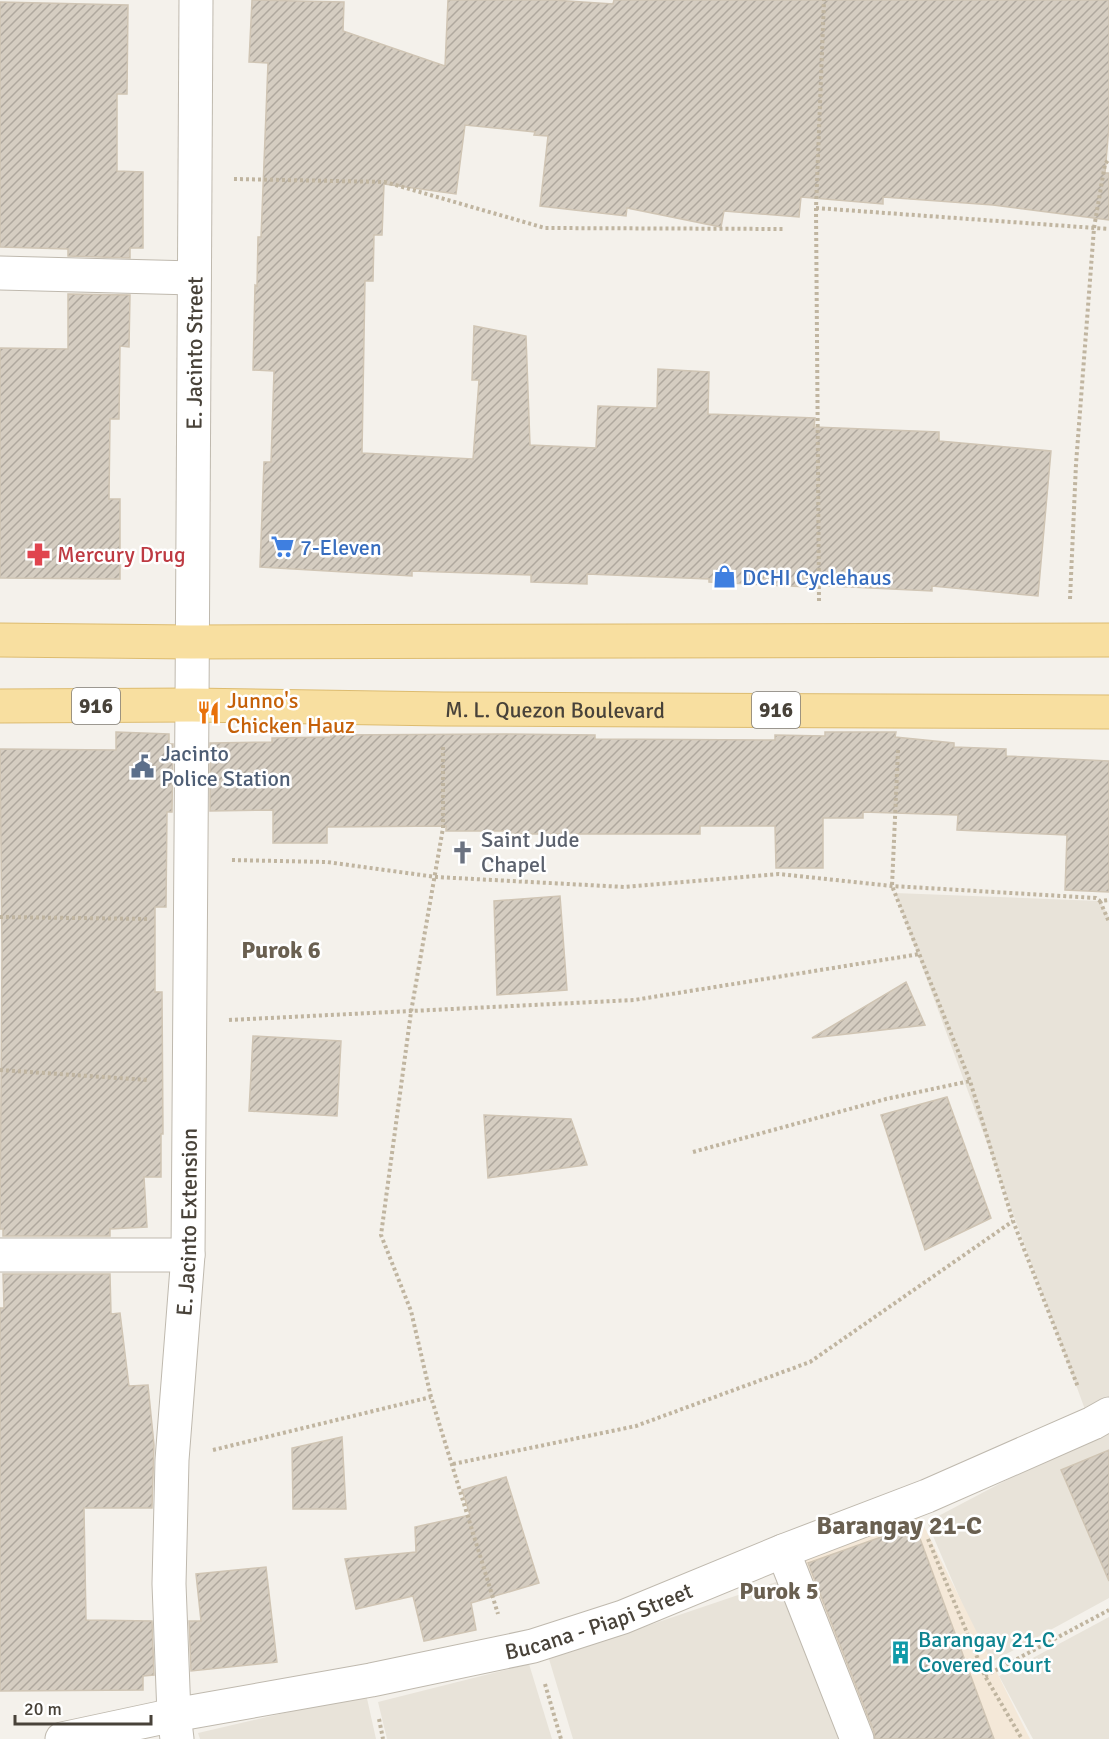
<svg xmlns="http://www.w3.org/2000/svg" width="1109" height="1739" font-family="Signika,sans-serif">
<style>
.residential{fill:#e8e3d9}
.commercial{fill:#f4e8d8}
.building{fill:url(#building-hatch);stroke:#d0c5b4;stroke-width:1.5}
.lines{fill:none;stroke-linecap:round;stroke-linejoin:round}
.minor-casing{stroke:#bfb9ae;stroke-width:35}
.tertiary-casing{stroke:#bfb9ae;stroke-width:35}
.primary-casing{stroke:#ddbc70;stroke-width:35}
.path{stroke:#c0b5a0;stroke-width:4;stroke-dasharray:3 3;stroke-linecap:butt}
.minor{stroke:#fff;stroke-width:33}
.tertiary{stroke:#fff;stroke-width:33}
.primary{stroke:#f8dfa0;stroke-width:33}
.labels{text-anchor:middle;stroke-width:5;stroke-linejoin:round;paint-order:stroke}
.shield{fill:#fff;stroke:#7f7b74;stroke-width:1.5}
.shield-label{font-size:21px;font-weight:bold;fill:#484239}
.street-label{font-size:22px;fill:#484239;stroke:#fff}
.shop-label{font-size:22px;fill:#366cbe;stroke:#fff;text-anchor:start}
.health-label{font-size:22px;fill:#be3a42;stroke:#fff;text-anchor:start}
.food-label{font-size:22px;fill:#c56008;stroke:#fff;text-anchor:start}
.service-label{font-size:22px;fill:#4e5e75;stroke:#fff;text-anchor:start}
.worship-label{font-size:22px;fill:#5b616d;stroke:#fff;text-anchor:start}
.culture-label{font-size:22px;fill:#0d838f;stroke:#fff;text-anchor:start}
.neighbourhood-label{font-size:24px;font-weight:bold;fill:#6a6051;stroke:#fff}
.quarter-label{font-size:26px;font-weight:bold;fill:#6a6051;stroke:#fff}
</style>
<defs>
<pattern id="building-hatch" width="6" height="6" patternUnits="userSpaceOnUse" patternTransform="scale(1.5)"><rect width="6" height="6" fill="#d5cdc1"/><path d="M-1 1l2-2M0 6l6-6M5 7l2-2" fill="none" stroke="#afa89e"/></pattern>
</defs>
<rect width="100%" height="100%" fill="#f4f1eb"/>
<!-- residential -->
<path class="residential" d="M895,893L1100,901L1109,917V1411L1090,1423Z
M1109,1426V1598L988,1664L927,1522Z
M788,1578L855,1739H573L549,1659Z
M1109,1617V1739H1033L999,1676Z
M529,1664L552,1739H387L378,1702Z
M366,1694L376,1739H200L198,1733Z"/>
<!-- commercial -->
<path class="commercial" d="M916,1510L1030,1739H857L786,1559Z"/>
<!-- building -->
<path class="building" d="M252,0L344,2L343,31L445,66L448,0H553L613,4L614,0H1109V126L1105,173H1109V220L993,205L883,197V204L801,197L799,217L724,211L721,227L627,208L626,216L540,206L548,136L534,135L535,132L465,125L456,194L384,184L382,235H374L373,281H365L362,453L473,459L479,380H472L474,326L526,336L530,445L596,448L598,406L657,408L658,369L709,372L708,414L815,418L814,427L939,432V441L1051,451L1038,596L932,586V591L809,585V587L709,582V579L587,574V584L531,582V575L412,571V576L260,567L264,462H271L274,371L253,370L255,285L257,286L258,237H261L268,63L249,62Z
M0,2L128,5L127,94H117V171L143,172V248H130V258L68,256V249L0,247Z
M68,294L130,295L129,347L120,346L119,419H110L109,499H120V579L0,578V348L68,349Z
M116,732L169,734V744H173L172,812H167L166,907H155V992H162L163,1134H161V1177H144L147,1227L110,1229V1236H3V1229H0L2,951L0,749L116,750Z
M825,732H896L895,737L954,743V747L1006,749V756L1109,761V892L1065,890L1067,835L957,830L958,815L863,812V818H823V868H776L775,826H700V834H509V831H446V826L327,827V843H273V810L210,811V743L272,742V738L331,737V735L504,734L595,735V739L775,740V735L825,736Z
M560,896L567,990L497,995L494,901Z
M906,982L925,1025L812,1038Z
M253,1036L341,1041L337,1116L249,1111Z
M947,1097L991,1218L925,1250L881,1115Z
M484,1115L571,1119L587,1165L488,1178Z
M3,1274H110L111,1314L120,1313L129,1386L148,1385L154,1445L152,1508H84L86,1620L152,1621L154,1675L143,1676V1690L0,1691V1308H4Z
M342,1437L346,1509H293L292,1448Z
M1109,1450V1581L1061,1470Z
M506,1477L539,1583L471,1603L476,1630L424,1641L413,1596L356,1609L345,1559L416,1552L415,1527L470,1515L462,1490Z
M915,1525L994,1739H875L874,1732L808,1563Z
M266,1567L277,1662L191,1671L189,1621H201L196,1574Z"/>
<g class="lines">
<defs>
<g id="minor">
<path d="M0,273L194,278"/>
<path d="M0,1255H188"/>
<path d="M783,1551L857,1739"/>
<path id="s1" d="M62,1739L174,1715L371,1680L533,1646L623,1617L783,1551L927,1496L1093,1423L1109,1414"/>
<path id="s2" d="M177,1739L174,1715L169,1584L172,1460L188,1255L192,705"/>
</g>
<g id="tertiary">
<path id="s3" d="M192,705L196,0"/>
</g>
<g id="primary">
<path d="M0,640L191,642L1109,640"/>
<path id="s4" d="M0,706L192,705L443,709L1109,712"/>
</g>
</defs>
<!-- minor casing -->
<use href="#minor" class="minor-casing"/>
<!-- tertiary casing -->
<use href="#tertiary" class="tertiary-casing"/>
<!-- primary casing -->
<use href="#primary" class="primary-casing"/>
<!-- path -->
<path class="path" d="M234,179L385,182L545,228L785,229
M816,208L1109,229
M1070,599L1076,464L1094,228L1105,164L1109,159
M819,601L816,208L824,0
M443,747V828L411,1012L381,1235L411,1311L431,1397L498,1614
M898,750L892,886L970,1081L1013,1221L1078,1387
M232,860L327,862L436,877L625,887L779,874L892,886L1096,898L1100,901L1109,900
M1100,901L1109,922
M0,917L150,919
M229,1020L634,1000L920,954
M0,1070L148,1080
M693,1152L886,1099L970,1081
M213,1450L431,1397
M453,1464L636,1426L810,1362L1013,1221
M928,1539L985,1676L1022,1739
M985,1676L1109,1610
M545,1684L561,1739
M379,1719L383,1739"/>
<!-- minor -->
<use href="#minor" class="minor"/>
<!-- tertiary -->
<use href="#tertiary" class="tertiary"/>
<!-- primary -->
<use href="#primary" class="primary"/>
</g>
<!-- icons -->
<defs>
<symbol id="supermarket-bare" viewBox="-9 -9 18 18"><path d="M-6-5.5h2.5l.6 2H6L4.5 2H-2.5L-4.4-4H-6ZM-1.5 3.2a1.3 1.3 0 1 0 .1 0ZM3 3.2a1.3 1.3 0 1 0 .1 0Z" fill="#3f7fe0" stroke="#fff" stroke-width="2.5" paint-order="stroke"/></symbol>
<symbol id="pharmacy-bare" viewBox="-9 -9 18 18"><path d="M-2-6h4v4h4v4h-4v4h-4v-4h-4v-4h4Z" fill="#e0444e" stroke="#fff" stroke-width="2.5" paint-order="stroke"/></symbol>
<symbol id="shop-bare" viewBox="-9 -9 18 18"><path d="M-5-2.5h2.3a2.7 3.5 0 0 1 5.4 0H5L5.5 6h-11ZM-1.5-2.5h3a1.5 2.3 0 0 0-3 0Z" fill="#3f7fe0" stroke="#fff" stroke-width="2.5" paint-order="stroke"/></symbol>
<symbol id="restaurant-bare" viewBox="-9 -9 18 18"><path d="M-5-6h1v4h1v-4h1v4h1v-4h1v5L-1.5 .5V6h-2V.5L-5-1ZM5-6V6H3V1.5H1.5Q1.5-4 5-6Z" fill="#e8710a" stroke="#fff" stroke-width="2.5" paint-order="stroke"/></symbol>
<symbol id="civic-bare" viewBox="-9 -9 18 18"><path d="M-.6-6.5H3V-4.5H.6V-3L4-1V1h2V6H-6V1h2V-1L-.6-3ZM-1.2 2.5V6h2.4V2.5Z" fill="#5c6f8a" stroke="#fff" stroke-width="2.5" paint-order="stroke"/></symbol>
<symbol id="church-bare" viewBox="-9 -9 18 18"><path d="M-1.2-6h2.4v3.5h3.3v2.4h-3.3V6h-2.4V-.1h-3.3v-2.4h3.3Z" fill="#6b7280" stroke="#fff" stroke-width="2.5" paint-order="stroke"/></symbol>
<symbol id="building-bare" viewBox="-9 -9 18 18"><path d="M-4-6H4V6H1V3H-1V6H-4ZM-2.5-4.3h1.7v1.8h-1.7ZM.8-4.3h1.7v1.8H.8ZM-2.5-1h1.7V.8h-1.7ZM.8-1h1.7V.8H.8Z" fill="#0f9aa8" stroke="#fff" stroke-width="2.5" paint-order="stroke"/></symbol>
</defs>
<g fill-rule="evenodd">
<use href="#supermarket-bare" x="266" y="530" width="33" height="33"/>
<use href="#pharmacy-bare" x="22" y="538" width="33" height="33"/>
<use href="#shop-bare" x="708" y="560" width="33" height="33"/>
<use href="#restaurant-bare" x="192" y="696" width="33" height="33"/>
<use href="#civic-bare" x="126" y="750" width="33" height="33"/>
<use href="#church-bare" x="446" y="836" width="33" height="33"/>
<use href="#building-bare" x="884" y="1636" width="33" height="33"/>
</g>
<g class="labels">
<!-- shield labels -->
<g class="shield">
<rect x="72" y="688" width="48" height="36" rx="4.5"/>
<rect x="752" y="692" width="48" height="36" rx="4.5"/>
</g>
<g class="shield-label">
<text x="96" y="713">916</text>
<text x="776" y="717">916</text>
</g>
<!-- street labels -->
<g class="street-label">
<text dy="8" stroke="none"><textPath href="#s3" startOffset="352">E. Jacinto Street</textPath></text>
<text dy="8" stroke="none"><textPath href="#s4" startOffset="555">M. L. Quezon Boulevard</textPath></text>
<text dy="8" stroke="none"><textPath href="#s2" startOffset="518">E. Jacinto Extension</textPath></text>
<text dy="8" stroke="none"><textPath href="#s1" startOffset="550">Bucana - Piapi Street</textPath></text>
</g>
<!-- shop labels -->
<g class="shop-label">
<text x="300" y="555">7-Eleven</text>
<text x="742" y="585">DCHI Cyclehaus</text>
</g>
<!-- health labels -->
<g class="health-label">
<text x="57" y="562">Mercury Drug</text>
</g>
<!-- food labels -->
<g class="food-label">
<text x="227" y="708">Junno's<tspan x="227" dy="25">Chicken Hauz</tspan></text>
</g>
<!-- service labels -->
<g class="service-label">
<text x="161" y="761">Jacinto<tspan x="161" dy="25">Police Station</tspan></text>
</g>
<!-- worship labels -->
<g class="worship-label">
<text x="481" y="847">Saint Jude<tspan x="481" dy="25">Chapel</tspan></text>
</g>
<!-- culture labels -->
<g class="culture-label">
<text x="918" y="1647">Barangay 21-C<tspan x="918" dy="25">Covered Court</tspan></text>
</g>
<!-- neighbourhood labels -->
<g class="neighbourhood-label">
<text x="281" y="958">Purok 6</text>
<text x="779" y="1599">Purok 5</text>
</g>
<!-- quarter labels -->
<g class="quarter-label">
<text x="899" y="1534">Barangay 21-C</text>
</g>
</g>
<!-- scale -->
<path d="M15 1715v9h136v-9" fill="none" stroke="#484239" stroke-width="3"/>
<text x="24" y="1715" font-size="18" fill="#484239" stroke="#ffffff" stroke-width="4.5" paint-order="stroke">20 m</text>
</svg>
